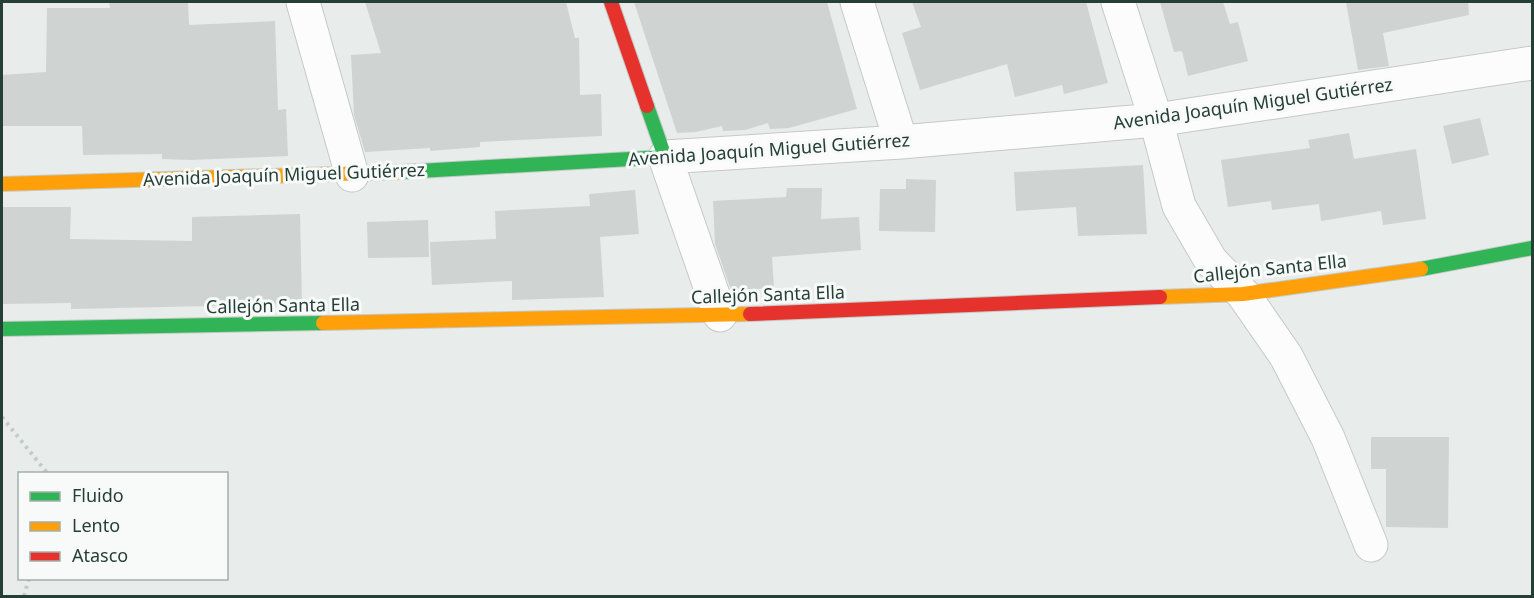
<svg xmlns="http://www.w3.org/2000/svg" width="1534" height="598" font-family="'Noto Sans',sans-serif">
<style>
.building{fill:#cfd4d2}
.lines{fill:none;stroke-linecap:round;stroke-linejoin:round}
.street-casing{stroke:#c5c9c7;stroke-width:35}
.fast-casing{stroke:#c4c9c7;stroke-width:16}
.slow-casing{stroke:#c4c9c7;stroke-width:16}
.jam-casing{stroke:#c4c9c7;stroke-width:16}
.path{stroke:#c3cbc7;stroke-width:4;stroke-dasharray:3 4.5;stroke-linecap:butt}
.street{stroke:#fcfcfc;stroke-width:33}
.fast{stroke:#30b455;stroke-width:14}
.slow{stroke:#ff9f0a;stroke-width:14}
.jam{stroke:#e5322d;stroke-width:14}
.labels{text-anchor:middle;stroke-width:6;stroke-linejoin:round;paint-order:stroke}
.street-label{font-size:18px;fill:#263f36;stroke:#f7faf8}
</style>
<rect width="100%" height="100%" fill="#e8ecea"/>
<!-- building -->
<path class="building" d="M109,2H188L189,25L275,21L278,110L286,109L288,156L192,160L162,159V154L83,155L82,126H2V75L46,72L47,8H110Z
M365,2H566L575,38H579L580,95L601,94L602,136L480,142V147L430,151V148L365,152L354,115L351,55L381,53Z
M634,2H827L857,109L789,128L770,129L768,123L745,130L723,131L722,126L696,132L677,133Z
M912,2H1086L1108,83L1064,94L1062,85L1015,97L1007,64L920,90L902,33L921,27Z
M1160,2H1223L1230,24L1238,22L1248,61L1188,76L1182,51L1174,52Z
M1346,2H1468L1469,15L1383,33L1389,66L1358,70Z
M1480,118L1489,155L1452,164L1443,126Z
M1349,133L1354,159L1416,149L1426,219L1383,225L1381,211L1321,221L1319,204L1272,210L1271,201L1228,207L1221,160L1310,148L1308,140Z
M1143,165L1147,234L1078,236L1076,207L1016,211L1014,172Z
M906,179L936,180L935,232L879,231L880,189H906Z
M787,188H822L821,219L859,217L861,250L772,257L774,288L731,290L715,244L713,201L786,197Z
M635,190L639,234L600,237L604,297L512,300V281L432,285L430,242L496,239L495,211L590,206L589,194Z
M2,207H71L70,239L192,241V217L300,214L302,304L71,309V303L2,304Z
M428,220L429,257L368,258L367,222Z
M1371,437H1449L1448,528L1386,527V469H1371Z"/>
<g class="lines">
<defs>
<path id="street" d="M303,2L352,175
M857,2L901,142
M1118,2L1156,120L1179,206L1211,261L1243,294L1286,356L1328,438L1371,545
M720,315L665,157L901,142L1156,120L1532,63"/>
<path id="fast" d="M401,172L665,157L647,106
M1421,269L1532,248
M2,329L323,323"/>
<path id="slow" d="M2,184L401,172
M1160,297L1243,294L1421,269
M323,323L750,314"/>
<path id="jam" d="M611,2L647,106
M750,314L1160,297"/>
</defs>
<!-- street casing -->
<use href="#street" class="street-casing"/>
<!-- fast casing -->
<use href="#fast" class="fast-casing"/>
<!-- slow casing -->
<use href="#slow" class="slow-casing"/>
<!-- jam casing -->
<use href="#jam" class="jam-casing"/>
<!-- path -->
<path class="path" d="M2,417L48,474
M24,596L29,578"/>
<!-- street -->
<use href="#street" class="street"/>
<!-- fast -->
<use href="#fast" class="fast"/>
<!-- slow -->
<use href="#slow" class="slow"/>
<!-- jam -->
<use href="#jam" class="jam"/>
</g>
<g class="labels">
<!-- street labels -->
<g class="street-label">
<text transform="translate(1253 104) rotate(-8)" y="6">Avenida Joaquín Miguel Gutiérrez</text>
<text transform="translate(769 150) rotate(-4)" y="6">Avenida Joaquín Miguel Gutiérrez</text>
<text transform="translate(284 175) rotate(-2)" y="6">Avenida Joaquín Miguel Gutiérrez</text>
<text transform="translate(1270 269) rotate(-6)" y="6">Callejón Santa Ella</text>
<text transform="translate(768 295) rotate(-2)" y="6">Callejón Santa Ella</text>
<text transform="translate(283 306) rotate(-1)" y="6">Callejón Santa Ella</text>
</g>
</g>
<!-- border -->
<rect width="1534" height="598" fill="none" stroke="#263f36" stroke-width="6"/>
<!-- legend -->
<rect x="18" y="472" width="210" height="108" fill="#f7faf8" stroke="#a3afaa" stroke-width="1.5"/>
<rect x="30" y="492" width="30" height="9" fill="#30b455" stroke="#a3afaa" stroke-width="1.5"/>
<text x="72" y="502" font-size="18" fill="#263f36">Fluido</text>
<rect x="30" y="522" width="30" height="9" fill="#ff9f0a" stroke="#a3afaa" stroke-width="1.5"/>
<text x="72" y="532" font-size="18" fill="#263f36">Lento</text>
<rect x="30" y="552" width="30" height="9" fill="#e5322d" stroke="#a3afaa" stroke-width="1.5"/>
<text x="72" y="562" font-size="18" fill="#263f36">Atasco</text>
</svg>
